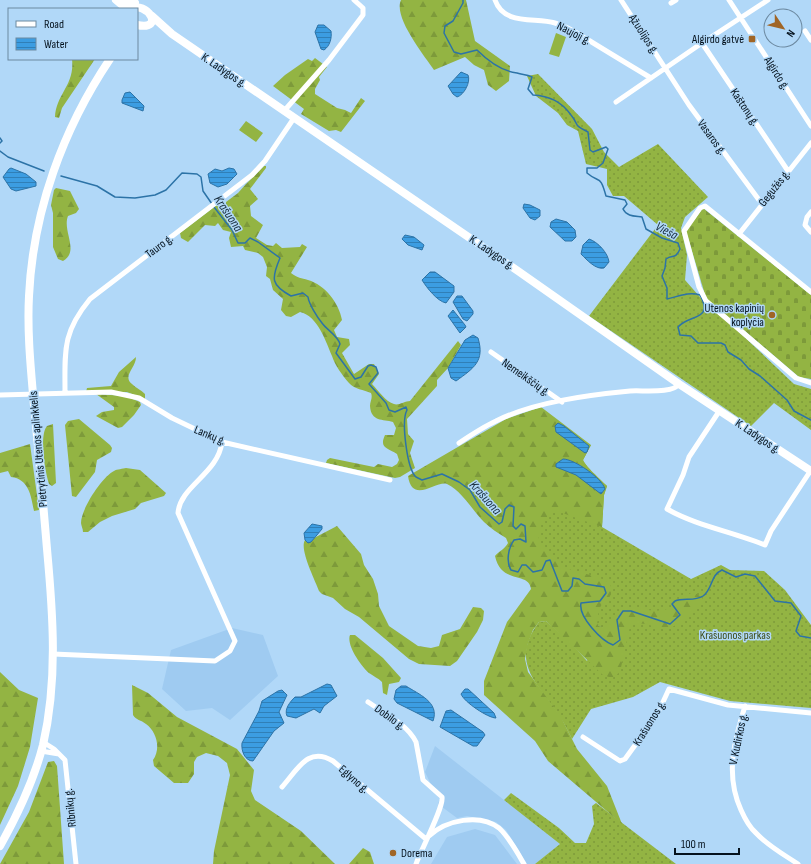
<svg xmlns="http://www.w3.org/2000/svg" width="811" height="864" font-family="'Sofia Sans Condensed',sans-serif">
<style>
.built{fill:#9fcbf1}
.grass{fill:url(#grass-dots)}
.forest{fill:url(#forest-firs);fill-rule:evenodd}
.cemetery{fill:url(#cemetery-stones)}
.garden{fill:#93b443}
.water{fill:url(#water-rules);stroke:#2c73a7}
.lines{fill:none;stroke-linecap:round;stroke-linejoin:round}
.stream{stroke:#2c73a7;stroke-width:1.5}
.minor{stroke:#fff;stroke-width:5}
.primary{stroke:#fff;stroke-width:8}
.trunk{stroke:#fff;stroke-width:8}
.poi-dot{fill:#a06526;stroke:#b1d8f8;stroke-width:1.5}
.labels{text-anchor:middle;stroke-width:3;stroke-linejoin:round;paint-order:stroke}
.street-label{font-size:12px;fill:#05121d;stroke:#b1d8f8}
.poi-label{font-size:12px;fill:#05121d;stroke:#b1d8f8;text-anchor:end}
.park-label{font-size:12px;fill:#3d4c16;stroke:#b1d8f8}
.water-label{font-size:13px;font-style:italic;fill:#1a2f3f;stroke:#b1d8f8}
</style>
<defs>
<pattern id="grass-dots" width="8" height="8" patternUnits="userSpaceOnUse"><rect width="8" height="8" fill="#93b443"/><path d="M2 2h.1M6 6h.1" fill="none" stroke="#7d9a3a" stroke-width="1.8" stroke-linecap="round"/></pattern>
<pattern id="forest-firs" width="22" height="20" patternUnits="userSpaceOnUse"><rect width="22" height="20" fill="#93b443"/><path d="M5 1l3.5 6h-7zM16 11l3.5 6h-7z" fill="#7d9a3a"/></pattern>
<pattern id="cemetery-stones" width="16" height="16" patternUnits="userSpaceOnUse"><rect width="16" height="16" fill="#93b443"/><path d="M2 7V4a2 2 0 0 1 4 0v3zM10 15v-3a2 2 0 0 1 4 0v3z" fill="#7d9a3a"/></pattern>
<pattern id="water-rules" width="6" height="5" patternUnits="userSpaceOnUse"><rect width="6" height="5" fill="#3c9de2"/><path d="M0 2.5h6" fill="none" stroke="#307fb7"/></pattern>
</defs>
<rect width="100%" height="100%" fill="#b1d8f8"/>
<!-- built -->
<path class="built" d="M232,628L263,635L278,676L230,720L212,708L186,711L162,689L171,650Z
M435,746L504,800L560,844L535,864H527L506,830L496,822L467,816L457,818L438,804L440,799L435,793L425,772Z
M475,829L495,835L517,864H431L447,837Z"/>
<!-- grass -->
<path class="grass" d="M538,74L592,129L604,152L619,167L658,144L708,197L685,217L681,228L687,255L685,280L707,305L737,330L794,384L811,389V430L774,403L751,426L589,316L658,225L624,196H613L607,185V169L586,164L578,131L567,125L558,113L536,96L527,76Z
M591,445L583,460C585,466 601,480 607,486L604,495L602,527L691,579L721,565L730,570L764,571L785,590L811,625V708L730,701L660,682L633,697L591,709L572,739C568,732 565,724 560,717C539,684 508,663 539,622L546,621L570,642L587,661L608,626L605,629L599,626L526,549L474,463Z
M511,793L559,828L575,843H586L594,824L592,806L596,803L676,864H535L560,844L504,800Z"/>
<!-- forest -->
<path class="forest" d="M401,0H466L475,41L510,66L509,81L496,91L488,85L484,70L474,65L465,57L434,70C424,55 393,17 401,0Z
M315,58L327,67L319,77L320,80L315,89V94L337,108L345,110L351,113L361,98L365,101L341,132L336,130L329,131L301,114L304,109L273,86L285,75L308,59L312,61Z
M72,59H95L62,108L59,118L55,117C56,94 75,85 72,59Z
M264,166H266V168L250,189L258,199L250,206L251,216L263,225L256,238L267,245L273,246L276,243L282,248L300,247L302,244L307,247L291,273C298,278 301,278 308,280C325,285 339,303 342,320L334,330L337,337L349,339L350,345L342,353L354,374L369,364H374L379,374L372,384C378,390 386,402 394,404C398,406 405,401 410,401L458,341L461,345L448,368L437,380V386L407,419L408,434L414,441L410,453L415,468L400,477L395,478L326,463L327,460L330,458L374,467L378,464L392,467L397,464L399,460L397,454C387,448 379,448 385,435H394L396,428L393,422C383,419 371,422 370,406C370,401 373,398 371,393C364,390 354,389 349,383C342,375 335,365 332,356C326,342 318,316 300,312L291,317L286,316L281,310L283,299L273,290L270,279L266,276L267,267L263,257L258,253L245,250L243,246L231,247L229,238L231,232L223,230L218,223L215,226L205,225L188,242L181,238L180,233L218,204L222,212L226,207V202L238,193L246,184Z
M56,188L70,191L79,209L76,213L68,216C62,231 80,251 63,261L58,259L53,247V213L51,205L54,190Z
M136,357C136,368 122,376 132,384C136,388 141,390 145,394V399L127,392H86L87,388L111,386L119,372Z
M96,394L125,396L140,402L141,405L134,415L122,427L118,428L96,416L102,412L114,410V407Z
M541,407L591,445L583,460C585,466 601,480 607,486L604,495L602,527L554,510C534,527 533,542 553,558C558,562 563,567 569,569C583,574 597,575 610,583C615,601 604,597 599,610C598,614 598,619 597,623L599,626L605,628L623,607C636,606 655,614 667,609C676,605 684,598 691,593L697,594L703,599C699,610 676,630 664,628C649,627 645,620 630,626L620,672L612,678L603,675L546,621L539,622L533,630L528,643L525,659L528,672L561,717L577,749L607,786L622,824L548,761L535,741L484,695V681L507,622L531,589C529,571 501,585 495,556C499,551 505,549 508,543L506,538C498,533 490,528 484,522C472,510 463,492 447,484C437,480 412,505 408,476L506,419ZM563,459C578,459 593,475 604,485L603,493L596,492L576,475L557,467Z
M79,419L110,445L112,448L111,452L97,460L95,472L76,497L72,496L65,425L68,421Z
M53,424L56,483L52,486L49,484C45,472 39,435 47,426Z
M30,444L39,510L34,511C31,496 29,479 11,477L8,471L0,473V453Z
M126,468L140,470L166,493L164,496L141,503L135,509L112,516L100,522L88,532H83C83,529 81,525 81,523C81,509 102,477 114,471C117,469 123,469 126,468Z
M337,526L361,554L364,565L373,579L378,594L379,606L389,626L418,646L431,648L439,646L442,635L460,629L473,607L481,608L484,611L483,620L477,632L457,661L450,666L419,664L409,659L359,617L345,609L333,598L322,594L319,591C315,580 299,549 305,540L311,542L314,538Z
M350,635H355L383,658L401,678L399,682L389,684L387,695L383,693L382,682C378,678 373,676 369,673C361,666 346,645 350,635Z
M0,672L19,690L38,698L30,747L18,786L0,825Z
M132,685L148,693L177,717L237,749L254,770L251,791L255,800L301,831L335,864H213L214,851L230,775L227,763L218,756L206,753L197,757L194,762V774L188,783H174L154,766L153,760C161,749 157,732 146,724C141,720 136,720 133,715Z
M54,761L57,766L64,864H0L29,812L48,762Z
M363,848L370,852L374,864H349Z"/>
<!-- cemetery -->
<path class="cemetery" d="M703,208L811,295V379L799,377L706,298L686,231Z"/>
<!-- garden -->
<path class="garden" d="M556,33L566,37L559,57L549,54Z
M246,121L263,133L256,142L239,130Z"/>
<!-- water -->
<path class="water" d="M318,25H324L331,31C332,38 330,46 324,50L321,49L315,32Z
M461,72L468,75C471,82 464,95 457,97L453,94L448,86Z
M130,92L144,106L143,111L122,103V100L125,93Z
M11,168L26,174L36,182V186L16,191L11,189L3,177L9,169Z
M229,168L234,169L237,174L227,184L218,187L210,183L208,174L215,169L222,171Z
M524,204L530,205L540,210V216L535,220L530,218L523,208Z
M556,219L567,222L575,230L576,237L572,241H565L550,227L551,222Z
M405,235L414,237L424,245L422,250L408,245L402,239Z
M589,239C598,242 608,253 609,262L604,268C596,270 587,260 581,254L583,245Z
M430,272H435L454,286V292L446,303C437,301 427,288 422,280Z
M457,296H462L473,311V314L467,321L463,319L453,302Z
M453,310L465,325L466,327L460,333L448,316Z
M473,335L478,338C485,361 474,368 456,381L451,378L448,368L465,340Z
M558,423L564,426L589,446L587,452L585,453L556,432L555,426Z
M563,459C574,459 602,478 605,489L601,494L576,475L556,467V464Z
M312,524L322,526V529L311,542L308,543L305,540L304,533Z
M327,684L331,685L337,696L324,706L320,713L314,709L296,718L287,716C284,709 290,702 295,697H301Z
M401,686H406C418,694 440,702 433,721L397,703L394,699L396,690Z
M465,689H468L494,713L496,718C488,718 464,702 461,694Z
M282,690L287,695L279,712L284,723L274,731L253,761C245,761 241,751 242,743L259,711L262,701L278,691Z
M451,710L483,732L485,735L477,746H473L440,727L446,711Z"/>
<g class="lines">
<!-- stream -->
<path class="stream" d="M463,0V3L453,21L445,26L444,33L454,52L461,54L477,50C488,61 501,71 517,73C523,75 526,74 532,77L528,89L533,95C549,96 561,101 571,115C580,126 572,124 588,132L590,150L593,152L606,147L608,149L603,163L597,168H587V173C600,184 600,174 606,196L625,200L627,204L623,209C627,217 635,216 642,217L646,229L662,238L678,243L680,249C675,260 673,254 666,259L665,268L662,276L667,288V299C677,297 689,291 700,295C714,321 689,314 678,327L680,335L691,336L698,343H721L725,345L728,352L741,360L749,369L760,376L787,400L794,411L811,420
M0,138L2,141L0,143
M0,151L8,157L44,171
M61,176L97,186L115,197L135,198L155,195L166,190L182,173L197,174L201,177L203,191L212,204
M214,207L232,230L238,243H245L250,238L258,242L280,258C271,279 271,285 291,296L303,293L308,297C309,304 317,317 322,323C327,330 338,336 340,344L336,353L355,379L361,377L368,366L371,365L376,367L378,373L369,384L386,403L389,410L395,412L406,407L407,410C401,421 407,469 416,477C418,478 420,479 422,480L442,474L459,482L470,490L480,507L499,524L502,522L505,509L509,505L514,507L513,526L516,529L521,524L525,526L526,542L520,539L514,540C508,548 506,562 511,570L518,572L522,565H526L533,572L542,570L546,561L550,560L562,591H568L572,586L573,578L579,579L585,584L604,587L606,593L600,601L581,603C578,617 602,641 613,645L620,640L617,620L623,611H631L670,624L680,615L672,604L675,601C683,597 694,602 703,596C713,589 710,575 722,570L736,577L745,574L755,576L775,601L791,603L801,616L796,631L800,636L811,638"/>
<!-- minor -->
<path class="minor" d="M495,0C504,26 535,17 555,23C567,26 580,35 590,41C611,54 631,66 651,78
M621,0L689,105L762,204
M729,0L811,126
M671,3L676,0
M805,31L811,40
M702,43L788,171
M616,102L702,43L768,0
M284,111L329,60L363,15V8L354,0
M811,212L807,217L805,225L811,232
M739,234L811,143
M811,292L705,206L700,208L684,231L699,287L706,301L796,378L811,383
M491,352L562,402
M65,393C65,351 62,333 90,299L252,175L265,161L294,118
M0,395L111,392L139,398L172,418L222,442L390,480
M720,410L689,457L683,475L667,509C697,526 734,532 765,545L771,531L811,470
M459,443C471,435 483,427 496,421C534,402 588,395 630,391C642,390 673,394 679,384
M53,654L215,661L230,651L235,641L178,513C180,486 218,474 222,442
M368,702C384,713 407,724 416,742L423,780L442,797C444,807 421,850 416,864
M745,706C734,742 725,775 741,810C745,819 749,827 756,833C768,846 783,854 798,864
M583,737L620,761L625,759L657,715L669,689L728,705L811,713
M43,742L54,749L65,760L76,864
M41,751L59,754
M282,787C298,769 308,746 333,761L426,839
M429,836C446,820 480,813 499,828C509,837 517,852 524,864"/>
<!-- primary -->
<path class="primary" d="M116,0L127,9
M124,0L135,3
M152,16L172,34L518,271L679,384L811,471"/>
<!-- trunk -->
<path class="trunk" d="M130,9C147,0 166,31 137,25
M0,846C18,814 34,780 43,745C58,680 53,614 47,549C43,502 39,454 34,406C31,370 27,333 29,296C33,211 63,129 110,59"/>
</g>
<!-- markers -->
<g class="poi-dot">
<rect x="748" y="35" width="8" height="8" rx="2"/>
<circle cx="772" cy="315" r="4"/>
<circle cx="393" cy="853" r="4"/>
</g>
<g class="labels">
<!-- street labels -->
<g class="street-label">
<text transform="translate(574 33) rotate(27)" y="4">Naujoji g.</text>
<text transform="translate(644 34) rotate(57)" y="4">Ąžuolijos g.</text>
<text transform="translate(224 70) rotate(34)" y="4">K. Ladygos g.</text>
<text transform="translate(777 73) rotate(57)" y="4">Algirdo g.</text>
<text transform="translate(745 107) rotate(56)" y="4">Kaštonų g.</text>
<text transform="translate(712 137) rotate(54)" y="4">Vasaros g.</text>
<text transform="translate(774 188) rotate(-52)" y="4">Gegužės g.</text>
<text transform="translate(159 246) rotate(-37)" y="4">Tauro g.</text>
<text transform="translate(492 252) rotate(34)" y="4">K. Ladygos g.</text>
<text transform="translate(526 377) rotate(35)" y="4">Nemeikščių g.</text>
<text transform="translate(210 435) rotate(22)" y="4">Lankų g.</text>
<text transform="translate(758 436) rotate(34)" y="4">K. Ladygos g.</text>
<text transform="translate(38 449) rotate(-95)" y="4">Pietrytinis Utenos aplinkkelis</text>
<text transform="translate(390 717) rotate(36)" y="4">Dobilo g.</text>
<text transform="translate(649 723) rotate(-58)" y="4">Krašuonos g.</text>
<text transform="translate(738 739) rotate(-78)" y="4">V. Kudirkos g.</text>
<text transform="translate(354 779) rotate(41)" y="4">Eglyno g.</text>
<text transform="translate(70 808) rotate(-96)" y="4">Ribnikų g.</text>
</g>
<!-- poi labels -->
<g class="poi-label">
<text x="744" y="43">Algirdo gatvė</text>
<text x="764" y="312">Utenos kapinių<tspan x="764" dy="14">koplyčia</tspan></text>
<text x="401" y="857" text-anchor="start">Dorema</text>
</g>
<!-- park labels -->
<g class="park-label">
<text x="735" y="639">Krašuonos parkas</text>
</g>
<!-- water labels -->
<g class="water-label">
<text transform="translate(229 213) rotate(56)" y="5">Krašuona</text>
<text transform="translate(667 230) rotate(28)" y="5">Vieša</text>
<text transform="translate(486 497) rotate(48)" y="5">Krašuona</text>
</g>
</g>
<!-- legend -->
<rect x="8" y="8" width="130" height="52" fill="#b1d8f8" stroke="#6c89a0"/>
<rect x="16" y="21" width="20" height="6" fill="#ffffff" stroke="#6c89a0"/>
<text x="44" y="28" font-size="12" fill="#05121d">Road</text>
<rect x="16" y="38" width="20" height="12" fill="url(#water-rules)" stroke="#6c89a0"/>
<text x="44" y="48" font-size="12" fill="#05121d">Water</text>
<!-- north arrow -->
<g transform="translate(783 28) rotate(125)"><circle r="19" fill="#b1d8f8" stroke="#6c89a0"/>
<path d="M0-3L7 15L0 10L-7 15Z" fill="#a06526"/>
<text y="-6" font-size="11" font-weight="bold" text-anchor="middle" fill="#05121d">N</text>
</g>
<!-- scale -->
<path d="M675 848v6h64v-6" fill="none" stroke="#05121d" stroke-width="2"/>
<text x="681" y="848" font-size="12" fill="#05121d" stroke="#b1d8f8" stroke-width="3" paint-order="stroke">100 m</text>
</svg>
